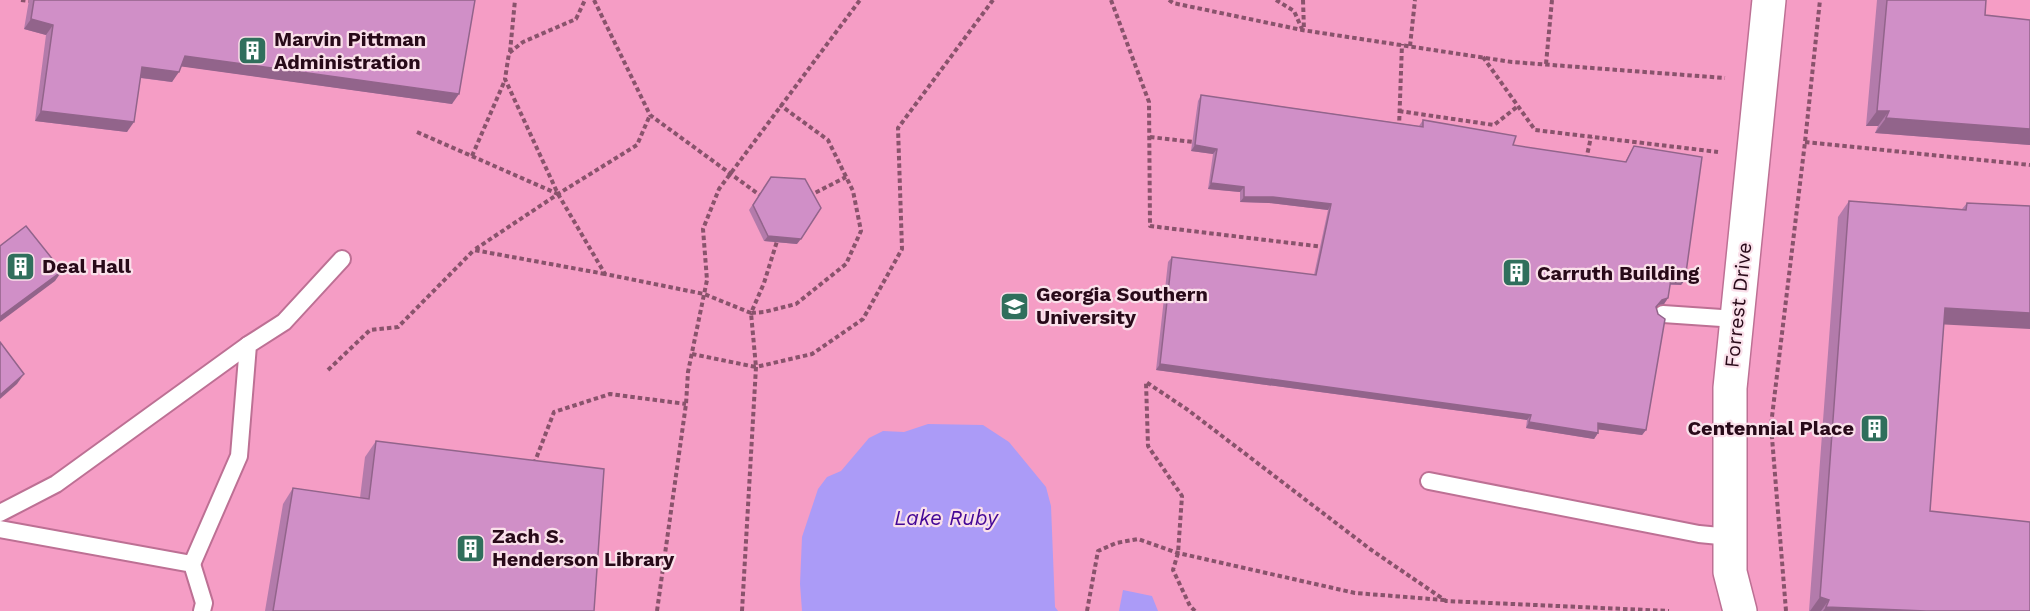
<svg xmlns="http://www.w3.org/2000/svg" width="2030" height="611" viewBox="0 0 2030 611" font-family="'Work Sans',sans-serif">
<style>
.built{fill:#f59dc5}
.water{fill:#ab9bf7}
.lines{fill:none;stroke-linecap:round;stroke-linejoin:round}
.lane-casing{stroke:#bd7094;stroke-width:20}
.street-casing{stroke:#bd7094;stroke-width:36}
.path{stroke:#89536c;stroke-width:4;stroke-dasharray:4.5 3;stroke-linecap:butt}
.lane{stroke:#fff;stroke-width:16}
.street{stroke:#fff;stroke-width:33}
.wall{fill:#b37bab}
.shaded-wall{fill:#92648b}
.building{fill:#d08fc7;stroke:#92648b;stroke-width:1.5}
.labels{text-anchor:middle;stroke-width:4.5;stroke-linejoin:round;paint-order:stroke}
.poi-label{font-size:20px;font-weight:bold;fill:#280a19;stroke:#fae0ea;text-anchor:start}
.street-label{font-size:20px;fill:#280a19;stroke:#fae0ea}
.water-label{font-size:21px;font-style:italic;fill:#440796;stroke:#fae0ea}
</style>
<rect width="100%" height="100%" fill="#fdabd0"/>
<!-- built -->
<rect class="built" x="0" y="0" width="2030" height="611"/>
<!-- water -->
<g class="water">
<polygon points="928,424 983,425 1009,442 1046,487 1051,506 1055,607 1058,611 802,611 800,584 802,537 818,489 827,477 841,471 869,438 883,431 904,432"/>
<polygon points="1123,590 1152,596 1158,611 1119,611"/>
</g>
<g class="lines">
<defs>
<g id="lane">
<polyline points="1663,314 1736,319"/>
<polyline points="1429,481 1699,534 1730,537"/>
<polyline points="0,513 56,484 248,345"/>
<polyline points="0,529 192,564 204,603 202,611"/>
<polyline points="192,564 239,456 248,345 284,322 342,259"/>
</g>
<polyline id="street" points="1740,611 1730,572 1730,388 1769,0"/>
</defs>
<!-- lane casing -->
<use href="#lane" class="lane-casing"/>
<!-- street casing -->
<use href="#street" class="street-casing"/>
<!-- path -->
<g class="path">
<polyline points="21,0 29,1"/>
<polyline points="594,0 650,115 761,196"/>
<polyline points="1111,0 1149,102 1150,226 1324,247"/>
<polyline points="1169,0 1173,3 1302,30 1512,62 1725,78"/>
<polyline points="1276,0 1294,11 1302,29"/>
<polyline points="1303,0 1304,30"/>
<polyline points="1410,46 1415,0"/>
<polyline points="510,52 515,0"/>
<polyline points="1483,57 1535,130 1718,152"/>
<polyline points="1546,64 1552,0"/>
<polyline points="1399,111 1494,125 1518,106"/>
<polyline points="1399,128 1402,44"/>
<polyline points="417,132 558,194 505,79 509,53 523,42 576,19 585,0"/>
<polyline points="1150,137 1193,142"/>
<polyline points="1805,142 2030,165"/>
<polyline points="472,156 505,80"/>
<polyline points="1586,160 1591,137"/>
<polyline points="558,194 605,274 704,294 751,313 764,283 778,238"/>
<polyline points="809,196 846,177"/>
<polyline points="605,274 474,250 558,194 637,145 650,115"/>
<polyline points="692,354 756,367 751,313 764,312 796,304 846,264 861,231 853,191 828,140 780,105"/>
<polyline points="328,370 370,330 398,327 474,250"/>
<polyline points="534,464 554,412 610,394 686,404"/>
<polyline points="657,611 686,404 688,372 707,280 703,229 719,189 860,0"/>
<polyline points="742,611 756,367 812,354 863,319 902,249 898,128 993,0"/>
<polyline points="1087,611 1098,551 1116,543 1138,539 1178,553 1355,593 1444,600"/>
<polyline points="1195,611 1190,606 1173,570 1178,553 1182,496 1148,446 1146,382 1188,410 1370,549 1446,601 1669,611"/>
<polyline points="1786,611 1771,425 1805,142 1820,0"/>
</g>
<!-- lane -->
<use href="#lane" class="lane"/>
<!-- street -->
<use href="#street" class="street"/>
</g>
<!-- wall -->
<g class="wall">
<polygon points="29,0 475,0 452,104 181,66 172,82 140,78 127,132 35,121 46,35 24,29"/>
<polygon points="1877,0 1986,0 1985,15 2030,20 2030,145 1875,133 1878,126 1866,126"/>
<polygon points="1201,95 1419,126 1423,120 1513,145 1625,162 1634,146 1685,280 1681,285 1670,285 1668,298 1664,304 1658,305 1656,307 1646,430 1642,435 1598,429 1598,433 1594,439 1526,428 1527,420 1156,370 1168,262 1172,257 1314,275 1328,210 1269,203 1240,202 1240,192 1208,189 1213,154 1191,151 1198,101"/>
<polygon points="771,177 797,244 764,241 749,210"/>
<polygon points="1849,201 1962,209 1967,203 2030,206 1944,324 1930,511 2030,611 1809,611 1838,217"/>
<polygon points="376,441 594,611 265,611 283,504 293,488 360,498 365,457"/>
</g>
<!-- shaded-wall -->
<g class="shaded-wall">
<polygon points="31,19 53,25 46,35 24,29"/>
<polygon points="185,56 459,94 452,104 178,66"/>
<polygon points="142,67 179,72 172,82 135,77"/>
<polygon points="41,111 134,122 127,132 35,121"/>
<polygon points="1877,111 1889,111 1878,126 1866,126"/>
<polygon points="1886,118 2030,129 2030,145 1875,133"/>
<polygon points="1195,145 1217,149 1213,154 1191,151"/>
<polygon points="1211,183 1244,187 1240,192 1208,189"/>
<polygon points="1244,197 1273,197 1331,204 1328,210 1269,203 1240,202"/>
<polygon points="768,236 801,239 797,244 764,241"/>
<polygon points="62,271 55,281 0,322 0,317"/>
<polygon points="1671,279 1685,280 1681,285 1668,284"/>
<polygon points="1668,298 1664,304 1658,305 1662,300"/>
<polygon points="1945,308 2030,313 2030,329 1935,324"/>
<polygon points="1160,364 1531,415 1527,420 1156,370"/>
<polygon points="24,374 17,384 0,399 0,395"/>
<polygon points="1529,422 1598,433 1594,439 1526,428"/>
<polygon points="1598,423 1646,430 1642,435 1595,429"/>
<polygon points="1820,597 1829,600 1821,611 1810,611"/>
<polygon points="1826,607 1926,611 1823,611"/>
</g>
<!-- building -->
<g class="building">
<polygon points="34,0 475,0 459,94 185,56 179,72 142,67 134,122 41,111 53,25 31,19"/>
<polygon points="1887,0 1986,0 1985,15 2030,20 2030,129 1886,118 1889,111 1877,111"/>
<polygon points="1201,95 1423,127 1423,120 1516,136 1513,145 1626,162 1634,146 1702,157 1685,280 1671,279 1668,298 1662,300 1656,307 1658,314 1665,319 1646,430 1598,423 1598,433 1529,422 1531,415 1160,364 1172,257 1316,275 1331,204 1273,197 1244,197 1244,187 1211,183 1217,149 1195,145"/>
<polygon points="771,177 805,179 821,208 801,239 768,236 753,205"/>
<polygon points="1849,201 1966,210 1967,203 2030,206 2030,313 1945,308 1930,511 2030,522 2030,611 1926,611 1826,607 1829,600 1820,597"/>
<polygon points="26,226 62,271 0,317 0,246"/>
<polygon points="0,342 24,374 0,395"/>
<polygon points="376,441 604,469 594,611 273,611 293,488 369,499"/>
</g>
<!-- icons -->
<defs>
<symbol id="building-square" viewBox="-11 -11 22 22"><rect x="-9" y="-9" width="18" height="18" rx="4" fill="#306f5c" stroke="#fae0ea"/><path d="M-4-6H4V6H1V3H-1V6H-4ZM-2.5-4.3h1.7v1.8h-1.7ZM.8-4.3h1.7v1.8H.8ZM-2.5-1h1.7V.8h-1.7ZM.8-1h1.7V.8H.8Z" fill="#fff"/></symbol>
<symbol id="university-square" viewBox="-11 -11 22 22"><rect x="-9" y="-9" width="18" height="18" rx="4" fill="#306f5c" stroke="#fae0ea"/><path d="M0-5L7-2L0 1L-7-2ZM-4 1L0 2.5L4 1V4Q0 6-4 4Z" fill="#fff"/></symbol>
</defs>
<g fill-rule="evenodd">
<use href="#building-square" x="236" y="34" width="33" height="33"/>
<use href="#building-square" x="4" y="250" width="33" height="33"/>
<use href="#building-square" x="1500" y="256" width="33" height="33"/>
<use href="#university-square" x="998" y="290" width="33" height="33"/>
<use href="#building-square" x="1858" y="412" width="33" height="33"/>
<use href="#building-square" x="454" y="532" width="33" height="33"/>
</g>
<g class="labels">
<!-- poi labels -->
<g class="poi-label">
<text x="274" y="46">Marvin Pittman<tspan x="274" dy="23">Administration</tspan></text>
<text x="42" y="273">Deal Hall</text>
<text x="1537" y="280">Carruth Building</text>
<text x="1036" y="301">Georgia Southern<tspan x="1036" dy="23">University</tspan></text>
<text x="1854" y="435" text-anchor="end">Centennial Place</text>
<text x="492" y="543">Zach S.<tspan x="492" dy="23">Henderson Library</tspan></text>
</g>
<!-- street labels -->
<g class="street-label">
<text transform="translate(1738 305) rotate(-84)" y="7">Forrest Drive</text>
</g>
<!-- water labels -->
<g class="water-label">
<text x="946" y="525">Lake Ruby</text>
</g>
</g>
</svg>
